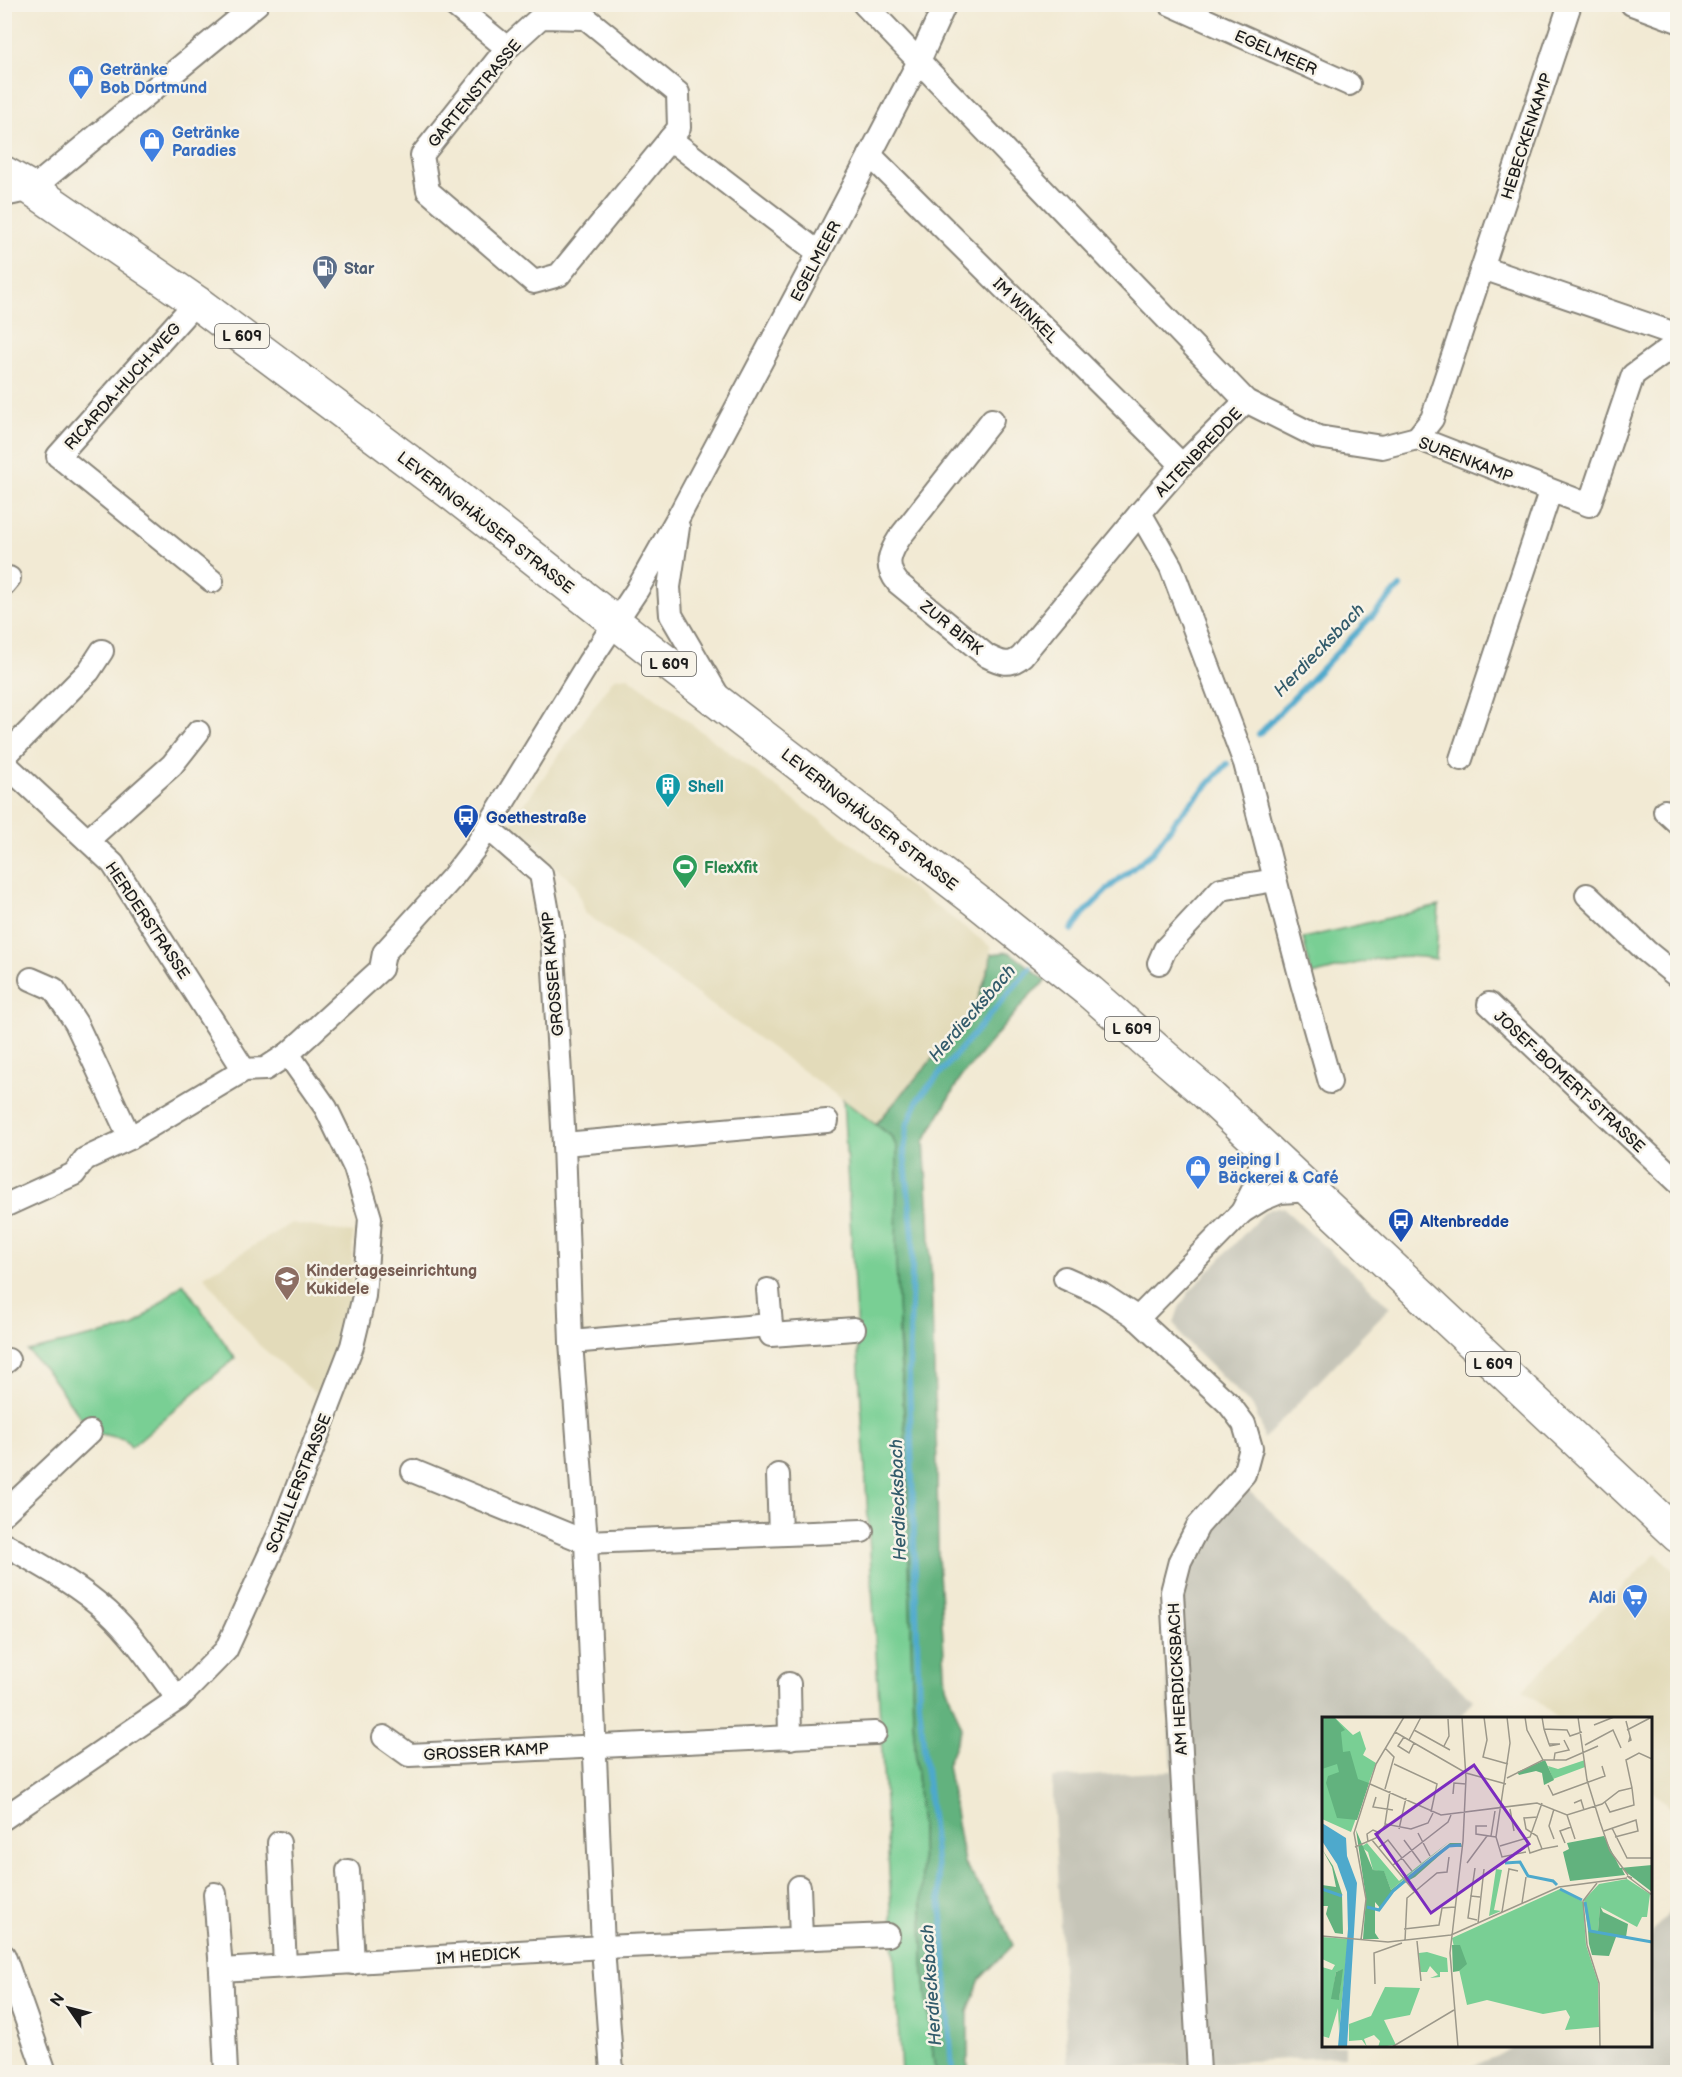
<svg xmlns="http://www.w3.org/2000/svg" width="1682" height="2077" viewBox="0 0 1682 2077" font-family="'Balsamiq Sans',sans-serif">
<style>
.built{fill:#e3dbba}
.industrial{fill:#c6c5b8}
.green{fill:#79cf94;stroke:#4a7658;stroke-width:1.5}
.forest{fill:#62b27e;stroke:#3f674d;stroke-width:1.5}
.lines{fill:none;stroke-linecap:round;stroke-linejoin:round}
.stream{stroke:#4ea9cc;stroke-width:6}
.street-casing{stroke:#878378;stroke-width:26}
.primary-casing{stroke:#878378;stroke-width:36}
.street{stroke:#fff;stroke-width:22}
.primary{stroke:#fff;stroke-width:33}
.labels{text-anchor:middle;stroke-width:5;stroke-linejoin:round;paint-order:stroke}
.shield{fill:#f7f3e8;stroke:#5e5c59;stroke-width:1.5}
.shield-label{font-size:15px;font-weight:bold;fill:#1c1c1c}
.street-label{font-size:16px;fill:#1c1c1c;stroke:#f7f3e8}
.shop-label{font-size:16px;font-weight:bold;fill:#366cbe;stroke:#f7f3e8;text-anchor:start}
.service-label{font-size:16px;font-weight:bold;fill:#4e5e75;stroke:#f7f3e8;text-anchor:start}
.culture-label{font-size:16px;font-weight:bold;fill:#0d838f;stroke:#f7f3e8;text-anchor:start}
.transit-label{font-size:16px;font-weight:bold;fill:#164399;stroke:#f7f3e8;text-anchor:start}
.leisure-label{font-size:16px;font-weight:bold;fill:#27864d;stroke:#f7f3e8;text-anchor:start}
.education-label{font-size:16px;font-weight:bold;fill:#785e54;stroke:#f7f3e8;text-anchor:start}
.water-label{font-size:18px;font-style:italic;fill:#325b6b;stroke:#f7f3e8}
.inset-river{fill:none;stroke:#4ea9cc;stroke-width:3}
.inset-road{fill:none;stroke:#9c988a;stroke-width:1.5}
.view{fill:#7b2cbf;fill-opacity:0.15;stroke:#7b2cbf;stroke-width:3}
.inset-edge{fill:none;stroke:#1c1c1c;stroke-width:3}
</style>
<rect width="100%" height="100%" fill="#f7f3e8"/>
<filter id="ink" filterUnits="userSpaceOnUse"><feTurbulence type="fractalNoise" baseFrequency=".0167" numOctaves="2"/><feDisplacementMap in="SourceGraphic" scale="12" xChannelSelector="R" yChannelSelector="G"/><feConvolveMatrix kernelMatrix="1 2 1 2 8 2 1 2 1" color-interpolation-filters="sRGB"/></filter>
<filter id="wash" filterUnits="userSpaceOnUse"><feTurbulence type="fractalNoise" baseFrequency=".008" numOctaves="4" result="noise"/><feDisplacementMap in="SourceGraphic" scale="24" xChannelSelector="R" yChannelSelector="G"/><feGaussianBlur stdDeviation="1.35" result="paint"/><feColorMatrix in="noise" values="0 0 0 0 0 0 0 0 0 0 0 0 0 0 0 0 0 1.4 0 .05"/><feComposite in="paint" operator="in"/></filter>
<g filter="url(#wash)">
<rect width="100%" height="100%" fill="#f2ead4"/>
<!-- built -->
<g class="built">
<polygon points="628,677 991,947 990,964 974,1011 876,1124 585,913 575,884 508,827 614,678"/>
<polygon points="291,1223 353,1233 351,1288 343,1334 325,1389 314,1392 259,1345 204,1276"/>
<polygon points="1656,1553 1677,1574 1677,1816 1651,1789 1650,1718 1557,1718 1536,1699 1523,1690"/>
</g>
<!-- industrial -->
<g class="industrial">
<polygon points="1274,1208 1283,1208 1390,1307 1264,1439 1261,1425 1253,1407 1183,1339 1174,1323 1179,1308 1189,1292 1259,1218 1266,1211"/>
<polygon points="1232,1475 1473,1700 1459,1718 1324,1718 1324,2046 1345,2046 1345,2056 1068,2071 1052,1778 1172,1771 1163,1619"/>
<polygon points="1677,1903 1677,2072 1457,2072 1497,2056 1515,2046 1650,2046 1651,1932"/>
</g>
<!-- green -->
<g class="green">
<path d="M1439,906L1436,959C1390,950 1356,964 1312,975L1303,938Z"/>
<polygon points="843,1100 892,1137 897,1148 899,1338 907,1468 913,1720 921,1828 923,1964 935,2072 901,2072"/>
<polygon points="183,1283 235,1358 131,1447 124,1439 96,1433 78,1414 49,1374 28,1351 133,1327"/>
</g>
<!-- forest -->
<polygon class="forest" points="1008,952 1015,956 1046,981 1032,993 961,1077 924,1142 929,1213 937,1462 938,1556 946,1686 962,1728 947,1765 964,1863 999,1915 1013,1945 980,1979 968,2011 968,2072 935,2072 923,1964 921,1828 913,1720 907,1468 896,1265 897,1148 892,1137 876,1124 974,1011 990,964 991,954"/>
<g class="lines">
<!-- stream -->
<g class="stream">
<polyline points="1259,734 1400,587"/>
<polyline points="1072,930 1083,914 1111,886 1153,852 1178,817 1227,764"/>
<polyline points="952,2072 943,1925 919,1703 909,1373 913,1236 904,1151 908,1123 919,1098 1030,968"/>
</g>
</g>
</g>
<g filter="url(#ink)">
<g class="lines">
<defs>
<g id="street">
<polyline points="453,4 507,48"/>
<polyline points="864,4 1246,401 1318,437 1382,447 1417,438 1589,505 1633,375 1678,342"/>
<polyline points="1170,4 1349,84"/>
<polyline points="1632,4 1678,21"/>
<polygon points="541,17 586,18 678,93 679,128 559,275 534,282 428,191 422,155 507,48"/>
<polyline points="670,139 819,253"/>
<polyline points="870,155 1182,465"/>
<polyline points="4,195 32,189 257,4"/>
<polyline points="1483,268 1678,335"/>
<polyline points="196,302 58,456 212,581"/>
<path d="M992,420L900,537C889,554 884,566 898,583L987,656C1001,663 1010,667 1022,656L1140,513L1182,465L1246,401"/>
<polyline points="1417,438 1432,419 1570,4"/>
<polyline points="1140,513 1171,567 1245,763 1302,983 1330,1082"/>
<polyline points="678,527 669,587 671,615 717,694"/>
<polyline points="4,584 9,578"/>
<polyline points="4,757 89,671 102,651"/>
<polyline points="1461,759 1550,492"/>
<polyline points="4,763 113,864 244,1070"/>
<polyline points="1665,811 1678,823"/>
<polyline points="488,828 541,874 552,935 564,1144 571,1342 586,1542 603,1947 612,2072"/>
<polyline points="88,840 172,765 198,732"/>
<polyline points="1587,895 1646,951 1678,977"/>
<polyline points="1159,963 1165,949 1221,889 1275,880"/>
<polyline points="31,979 54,989 76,1023 130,1138"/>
<polyline points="1489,1004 1678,1182"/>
<polyline points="564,1144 827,1121"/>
<polyline points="4,1206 74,1174 85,1159 130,1138 244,1070 265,1069 288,1054 381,969 384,953 451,879 475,848 589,662 637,590 680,514 819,253 919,61 945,4"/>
<polyline points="1242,1212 1260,1176 1260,1156 1249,1139"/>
<polyline points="1065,1278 1101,1294 1133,1315 1229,1404 1244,1424 1251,1448 1244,1474 1198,1526 1180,1561 1172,1592 1199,2072"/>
<polyline points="768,1290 771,1325"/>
<polyline points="1137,1319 1242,1212 1263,1199 1280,1192 1310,1190"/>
<polyline points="571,1342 771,1325 771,1335 854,1329"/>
<polyline points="4,1363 8,1360"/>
<polyline points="413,1471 586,1542 862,1531"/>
<polyline points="778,1475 780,1534"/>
<polyline points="4,1513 90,1432"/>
<path d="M4,1544C41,1565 77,1584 108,1612C135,1637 156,1670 178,1699"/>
<polyline points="789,1684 790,1738"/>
<polyline points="384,1737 409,1755 875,1733"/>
<polyline points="4,1818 178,1699 226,1650 280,1532 352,1346 364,1296 370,1218 355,1168 326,1108 288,1054"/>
<polyline points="279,1843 285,1965"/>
<polyline points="348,1871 353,1963"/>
<polyline points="799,1887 801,1937"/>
<polyline points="215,1894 221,1970"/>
<polyline points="4,1956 45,2072"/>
<polyline points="226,2072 221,1970 603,1947 888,1935"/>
</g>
<polyline id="primary" points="4,173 32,189 196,302 455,496 648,648 974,899 1090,992 1207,1094 1287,1169 1678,1536"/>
</defs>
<!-- street casing -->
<use href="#street" class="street-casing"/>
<!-- primary casing -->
<use href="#primary" class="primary-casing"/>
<!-- street -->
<use href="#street" class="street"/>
<!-- primary -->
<use href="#primary" class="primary"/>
</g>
</g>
<!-- icons -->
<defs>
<symbol id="shop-pin" viewBox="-11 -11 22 30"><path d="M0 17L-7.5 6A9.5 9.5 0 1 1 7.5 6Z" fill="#3f7fe0" stroke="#f7f3e8"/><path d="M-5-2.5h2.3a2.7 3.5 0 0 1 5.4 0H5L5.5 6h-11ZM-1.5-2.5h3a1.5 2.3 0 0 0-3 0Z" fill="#fff"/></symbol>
<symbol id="fuel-pin" viewBox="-11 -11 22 30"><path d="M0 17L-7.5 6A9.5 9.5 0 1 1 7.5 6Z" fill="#5c6f8a" stroke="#f7f3e8"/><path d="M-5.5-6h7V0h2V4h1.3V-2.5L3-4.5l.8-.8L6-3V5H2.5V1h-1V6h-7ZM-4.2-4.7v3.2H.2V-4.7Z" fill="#fff"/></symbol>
<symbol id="building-pin" viewBox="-11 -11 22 30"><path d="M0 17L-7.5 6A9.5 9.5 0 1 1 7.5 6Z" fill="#0f9aa8" stroke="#f7f3e8"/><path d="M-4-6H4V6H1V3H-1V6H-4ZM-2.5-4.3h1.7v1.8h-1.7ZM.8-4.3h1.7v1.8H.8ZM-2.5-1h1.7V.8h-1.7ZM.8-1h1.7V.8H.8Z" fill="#fff"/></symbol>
<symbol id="bus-pin" viewBox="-11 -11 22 30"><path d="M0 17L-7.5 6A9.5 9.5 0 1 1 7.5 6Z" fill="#1a4fb4" stroke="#f7f3e8"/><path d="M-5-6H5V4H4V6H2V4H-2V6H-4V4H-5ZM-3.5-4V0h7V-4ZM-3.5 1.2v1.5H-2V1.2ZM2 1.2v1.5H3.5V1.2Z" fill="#fff"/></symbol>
<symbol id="stadium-pin" viewBox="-11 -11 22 30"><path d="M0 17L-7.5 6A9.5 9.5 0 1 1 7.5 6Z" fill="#2e9e5b" stroke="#f7f3e8"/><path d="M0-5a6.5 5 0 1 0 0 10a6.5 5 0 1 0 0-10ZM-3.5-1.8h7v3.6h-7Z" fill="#fff"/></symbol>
<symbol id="school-pin" viewBox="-11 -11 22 30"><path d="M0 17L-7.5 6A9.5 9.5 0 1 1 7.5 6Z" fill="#8d6e63" stroke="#f7f3e8"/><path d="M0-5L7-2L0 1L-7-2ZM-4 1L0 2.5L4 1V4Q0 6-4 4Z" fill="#fff"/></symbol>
<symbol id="supermarket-pin" viewBox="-11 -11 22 30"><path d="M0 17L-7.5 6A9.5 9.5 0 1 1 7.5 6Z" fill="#3f7fe0" stroke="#f7f3e8"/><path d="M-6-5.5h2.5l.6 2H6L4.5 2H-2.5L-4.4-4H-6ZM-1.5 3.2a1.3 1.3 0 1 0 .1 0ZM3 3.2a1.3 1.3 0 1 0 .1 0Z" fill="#fff"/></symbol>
</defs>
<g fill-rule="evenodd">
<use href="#shop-pin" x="66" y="63" width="30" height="40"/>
<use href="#shop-pin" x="137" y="126" width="30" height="40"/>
<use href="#fuel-pin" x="310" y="253" width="30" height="40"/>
<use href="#building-pin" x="653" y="771" width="30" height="40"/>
<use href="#bus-pin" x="451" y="802" width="30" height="40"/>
<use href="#stadium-pin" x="670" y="852" width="30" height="40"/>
<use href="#shop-pin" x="1183" y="1153" width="30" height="40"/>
<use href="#bus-pin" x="1386" y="1206" width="30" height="40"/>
<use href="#school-pin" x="272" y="1264" width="30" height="40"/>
<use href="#supermarket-pin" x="1620" y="1582" width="30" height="40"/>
</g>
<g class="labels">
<!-- shield labels -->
<g class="shield">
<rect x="215" y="324" width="54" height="24" rx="4.5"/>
<rect x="642" y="652" width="54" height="24" rx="4.5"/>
<rect x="1105" y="1017" width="54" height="24" rx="4.5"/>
<rect x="1466" y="1352" width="54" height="24" rx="4.5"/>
</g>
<g class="shield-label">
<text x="242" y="341">L 609</text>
<text x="669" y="669">L 609</text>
<text x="1132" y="1034">L 609</text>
<text x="1493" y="1369">L 609</text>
</g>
<!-- street labels -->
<g class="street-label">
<text transform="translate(1276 52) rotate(24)" y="6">EGELMEER</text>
<text transform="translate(474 93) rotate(-50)" y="6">GARTENSTRASSE</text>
<text transform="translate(1526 136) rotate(-72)" y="6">HEBECKENKAMP</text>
<text transform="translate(815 261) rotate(-62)" y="6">EGELMEER</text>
<text transform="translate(1026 310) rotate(45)" y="6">IM WINKEL</text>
<text transform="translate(122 386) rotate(-48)" y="6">RICARDA-HUCH-WEG</text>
<text transform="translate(1198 452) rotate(-46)" y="6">ALTENBREDDE</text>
<text transform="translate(1466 459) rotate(21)" y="6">SURENKAMP</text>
<text transform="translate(486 522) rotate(38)" y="6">LEVERINGHÄUSER STRASSE</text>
<text transform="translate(952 627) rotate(39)" y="6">ZUR BIRK</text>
<text transform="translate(870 819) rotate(38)" y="6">LEVERINGHÄUSER STRASSE</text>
<text transform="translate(148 920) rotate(56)" y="6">HERDERSTRASSE</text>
<text transform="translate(552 974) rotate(-95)" y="6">GROSSER KAMP</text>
<text transform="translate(1570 1081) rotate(43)" y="6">JOSEF-BOMERT-STRASSE</text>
<text transform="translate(298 1483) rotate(-68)" y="6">SCHILLERSTRASSE</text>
<text transform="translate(1177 1679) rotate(-93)" y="6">AM HERDICKSBACH</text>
<text transform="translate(486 1751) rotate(-3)" y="6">GROSSER KAMP</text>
<text transform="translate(478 1955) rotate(-4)" y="6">IM HEDICK</text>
</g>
<!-- shop labels -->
<g class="shop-label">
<text x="100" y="75">Getränke<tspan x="100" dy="18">Bob Dortmund</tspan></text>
<text x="172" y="138">Getränke<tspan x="172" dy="18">Paradies</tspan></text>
<text x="1218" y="1165">geiping |<tspan x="1218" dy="18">Bäckerei &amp; Café</tspan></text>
<text x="1616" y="1603" text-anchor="end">Aldi</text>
</g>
<!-- service labels -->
<g class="service-label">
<text x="344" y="274">Star</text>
</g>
<!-- culture labels -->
<g class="culture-label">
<text x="688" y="792">Shell</text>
</g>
<!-- transit labels -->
<g class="transit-label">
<text x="486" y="823">Goethestraße</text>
<text x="1420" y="1227">Altenbredde</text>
</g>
<!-- leisure labels -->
<g class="leisure-label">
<text x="704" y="873">FlexXfit</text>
</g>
<!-- education labels -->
<g class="education-label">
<text x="306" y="1276">Kindertageseinrichtung<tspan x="306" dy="18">Kukidele</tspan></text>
</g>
<!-- water labels -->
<g class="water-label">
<text transform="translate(1319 650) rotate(-46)" y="6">Herdiecksbach</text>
<text transform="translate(972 1013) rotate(-49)" y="6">Herdiecksbach</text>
<text transform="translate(898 1500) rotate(-92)" y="6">Herdiecksbach</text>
<text transform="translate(931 1985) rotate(-94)" y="6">Herdiecksbach</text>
</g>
</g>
<!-- overview -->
<g transform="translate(1322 1717)">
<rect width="330" height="330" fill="#f2ead4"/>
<path d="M0,0H12L31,18L38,14L44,32L41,38L54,46L29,115L0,102ZM263,43V50L231,62L226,49L236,52ZM128,124L69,173L62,155L51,153L46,135L39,130L45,126L77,164ZM174,152L180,153L172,193L179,194L167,199ZM305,162L328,177L325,200H320L315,210L278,190L276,215L266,214L262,183L277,167ZM238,172L261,185L264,228L276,265L277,310L243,313L248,300L244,293L221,297L165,283L145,288L130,221ZM0,220L26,222L17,314L16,291L7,321L0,319V250L10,253L13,248L0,242ZM20,253L17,282H10L14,255ZM105,235L125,241L126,255H118V260L108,261L116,258L108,249L105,255H98L97,236ZM63,270L98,271L88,298L62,303L74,328L56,330L58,324L52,318L42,322L45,330L40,323L27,324V307L49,299Z" fill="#79cf94" fill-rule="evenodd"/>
<path d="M0,0H12L23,13L19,15L21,35L28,34L36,62L47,66L35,103L15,101L4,66L6,59L17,55L15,47L0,52ZM223,43L232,63L222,68L220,56L214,54L197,58L195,55ZM34,113L51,153L62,154L69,173L128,126H139L140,130L128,129L93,160L75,170L58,191L53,185V216L57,222H41L44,181ZM282,119L298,151L330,148V175L300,152L303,158L248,164L241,135L247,132L245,126ZM0,132L11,149L20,177L21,217L13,216L4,197L6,189H0V168L14,170L10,150ZM278,189L281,195L306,207L304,220H294L287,239L270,238L267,227L266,214H276ZM130,228H138L145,247L137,254L131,255ZM21,252L17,283L9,282L14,255Z" fill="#62b27e"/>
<path d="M0,106L24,121L25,139L35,166L25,330H16L26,212L25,175L15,147L0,124Z" fill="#4ea9cc"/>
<path class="inset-river" d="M183,146L198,145L206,159L231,164L235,168M0,172L20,179M238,172L260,183M263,185L268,214L330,225M45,190L57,193L71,174L102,148L127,129L139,128"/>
<path class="inset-road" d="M162,0L165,23L161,40L186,47M185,0L188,26L174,120L180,140L204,135M203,0L205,13L221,43M220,0L222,12L227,27L228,29L238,27H227M256,0L265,63L278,105L288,134L306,158M304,4L309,23L307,24L308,20M272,8L292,0M222,12L245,13L248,19L260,15M92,13L128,33M305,13L330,0M73,15L144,56L184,67M82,20L76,29L87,36L92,26M87,23L99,0M263,28L291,13L299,31M122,29L127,19L126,2M63,31L72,40L63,72M232,43L233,36L247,33L242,23M72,47L115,67L109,95M185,61L221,43H244L276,29M48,67L119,98L215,86L245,98L280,87L297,74L310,71L304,43L317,36L330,42M226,68L231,78L283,59L280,49M68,74L63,107L89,112L106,106L111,96M131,77L132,66L144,67M54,80L51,90L71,93M283,85L288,95L312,88L310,71M252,86L259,83L262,93M188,92L192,114M245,98L253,122M216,100L202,101L204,112L215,119L220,132L236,129M165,109H154V117L174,120M290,111L305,141H330M77,112L84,81M282,114L314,103L316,114L293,120M96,116L108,139M169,119L173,94M204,122L208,136L220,132M232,122L227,109L232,92M50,123L92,174M82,123L99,146M46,125L45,117L51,113L58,116M243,126L238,114L249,110M178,129L208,120L220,86M33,130L54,121L64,107M56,131L66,123L90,154M145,146L165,119M71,148L126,105L129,98M310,161L305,159L330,178M275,166L261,184L265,228L277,266L278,330M149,179L153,151M200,186L204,160M180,195L187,152L196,154M155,203L146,201L149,179L158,180M156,206L162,152M82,212L117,208L120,191L133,190M129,218L237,170L305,161M0,219L66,225L129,218M39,223L44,182L32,116L54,47L82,0M83,224L85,181L115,156L125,155L127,140M95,224L99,264M53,267L52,236L80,226M70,330L132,293M136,330L128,236L141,124L144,61L140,0"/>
<path class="view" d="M152,48L207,127L109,196L54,117Z"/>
<rect width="330" height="330" class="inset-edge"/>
</g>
<!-- margin -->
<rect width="1682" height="2077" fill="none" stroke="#f7f3e8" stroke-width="24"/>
<!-- north arrow -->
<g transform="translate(69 2008) rotate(305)" stroke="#f7f3e8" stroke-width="4.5" paint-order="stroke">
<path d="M0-4.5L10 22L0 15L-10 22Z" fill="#1c1c1c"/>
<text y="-9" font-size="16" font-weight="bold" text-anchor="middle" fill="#1c1c1c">N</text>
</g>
</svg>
